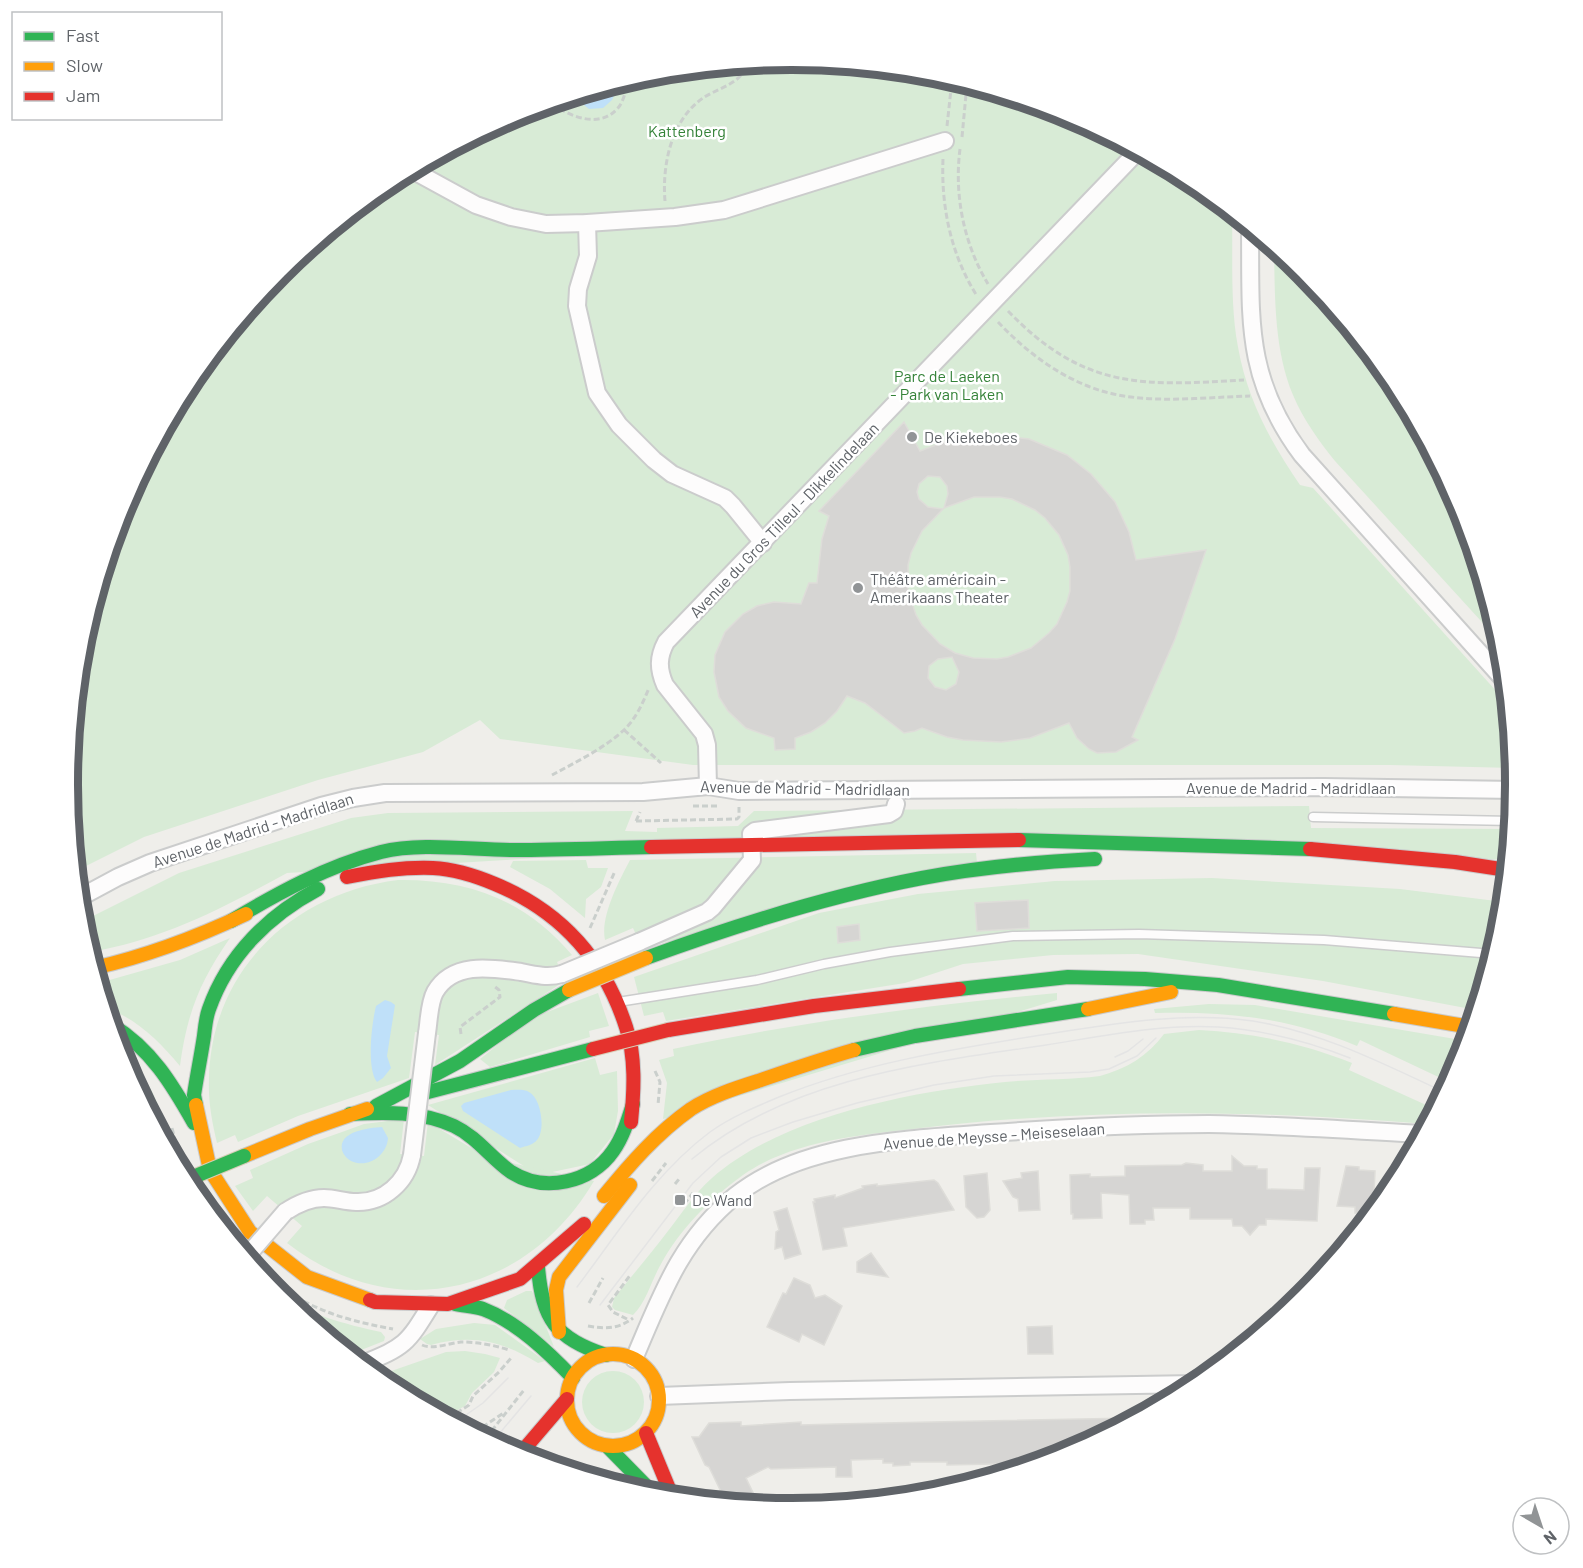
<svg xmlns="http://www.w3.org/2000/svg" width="1583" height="1568" viewBox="0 0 1583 1568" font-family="Barlow,sans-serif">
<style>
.green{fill:#d8ebd6}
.water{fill:#bfe0f9}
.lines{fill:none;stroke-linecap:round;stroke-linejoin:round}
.stream{stroke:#bfe0f9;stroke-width:5}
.building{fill:#d6d5d3;stroke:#deddd9;stroke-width:1.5;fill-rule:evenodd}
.lane-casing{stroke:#cbcccc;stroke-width:11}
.street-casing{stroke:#cbcccc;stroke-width:20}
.fast-casing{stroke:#cacacb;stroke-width:16}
.slow-casing{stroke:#cacacb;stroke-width:16}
.jam-casing{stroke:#cacacb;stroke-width:16}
.path{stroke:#cacfcc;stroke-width:3;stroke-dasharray:6 3;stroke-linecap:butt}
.lane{stroke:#fdfcfc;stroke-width:8}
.street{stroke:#fdfcfc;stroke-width:16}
.fast{stroke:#30b455;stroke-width:14}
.slow{stroke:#ff9f0a;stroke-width:14}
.jam{stroke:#e5322d;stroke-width:14}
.tram{stroke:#e4e4e4;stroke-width:1.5}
.street-bridge-casing{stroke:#cbcccc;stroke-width:20;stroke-linecap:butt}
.fast-bridge-casing{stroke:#d7ceb8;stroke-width:16;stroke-linecap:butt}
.slow-bridge-casing{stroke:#d7ceb8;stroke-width:16;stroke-linecap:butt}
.jam-bridge-casing{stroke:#d7ceb8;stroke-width:16;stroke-linecap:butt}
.street-bridge{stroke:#fdfcfc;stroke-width:16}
.fast-bridge{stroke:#30b455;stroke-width:14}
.slow-bridge{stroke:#ff9f0a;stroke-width:14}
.jam-bridge{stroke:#e5322d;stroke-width:14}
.poi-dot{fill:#919496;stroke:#fff;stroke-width:2}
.labels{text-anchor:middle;stroke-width:5;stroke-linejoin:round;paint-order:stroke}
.park-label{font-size:16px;fill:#348238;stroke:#fff}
.poi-label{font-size:16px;fill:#5f6368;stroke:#fff;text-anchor:start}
.street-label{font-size:16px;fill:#5f6368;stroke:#fff}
.rim{fill:none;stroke:#5f6368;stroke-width:8}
</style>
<rect width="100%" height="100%" fill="#efeeea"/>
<!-- green -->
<g class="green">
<path d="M792,60L933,74L1069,115L1194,182L1232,213C1233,256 1230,305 1238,347C1247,399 1271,443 1300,485L1313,488L1507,703L1514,768L1390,765H693L500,739L480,720L423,752L318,780L144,837L76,871L68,784L81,642L123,507L190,381L280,272L390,182L515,115L651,74Z"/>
<path d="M1274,248L1304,272L1394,382L1461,507L1502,644L1335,461C1319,441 1303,419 1293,395C1274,349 1275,297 1274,248Z"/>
<path d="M1309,806L1311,828L1511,829L1508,860L959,833L287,873C223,908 162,940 90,952L81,922L179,873L351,818L388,813L633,811L625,831L657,832V828L738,826L754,811Z"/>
<path d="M976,853L977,863L642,948L633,928L605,940C600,917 619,881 630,860Z"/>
<polygon points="586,860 588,868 608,868 601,887 586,899 585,918 550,889 510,867 513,861"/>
<polygon points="1212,878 1400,889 1504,902 1502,926 1476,1010 1323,981 1138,954 1053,955 963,964 905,983 666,1021 663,1012 644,1016 634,977 819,913 918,894 1055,881"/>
<path d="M398,880C468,879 526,900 572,955L557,962L565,981L435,1065L439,1035L415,1032L409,1078L298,1116L238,1142L235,1135L217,1143C212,1122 208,1101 209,1079C211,970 293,893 398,880Z"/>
<path d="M230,938C200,981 187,1013 180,1066C159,1041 138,1020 107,1008L99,983L180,960Z"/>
<polygon points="598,993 609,1026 589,1031 590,1037 490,1067 480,1059 531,1018"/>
<path d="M1057,993V1000L663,1119L667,1083L659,1060L674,1056L673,1049C799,1022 928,1005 1057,993Z"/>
<path d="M1209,1004L1255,1005L1467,1041L1460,1061L1449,1082L1360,1040L1357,1046C1290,1018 1227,1011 1155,1013L1154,1009Z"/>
<path d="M1199,1030C1253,1033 1302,1043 1352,1063L1349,1070L1435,1109L1427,1124C1259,1110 1089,1108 921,1128C862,1135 793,1140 743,1175C711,1198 680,1229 661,1264C651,1281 647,1301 633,1315L615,1310L612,1307L614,1298C632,1276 651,1253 668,1231C682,1213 695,1193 712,1178C782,1116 914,1091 1005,1082C1037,1079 1069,1080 1100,1076C1126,1069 1148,1056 1164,1034Z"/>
<path d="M120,1053C155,1079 164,1119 174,1158Z"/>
<polygon points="595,1058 600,1075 617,1071 618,1111 614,1134 590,1164 538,1175 428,1105"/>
<path d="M404,1119L400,1154L424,1156L428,1122L488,1158L594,1181C527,1295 393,1326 287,1243L302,1226L267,1196L253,1211L235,1186L253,1178L250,1170L308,1144L342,1132L364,1124Z"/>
<polygon points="526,1291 532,1291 554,1347 504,1308 507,1300"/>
<path d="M278,1294C310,1315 344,1324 381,1332L385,1337L384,1341L351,1354Z"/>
<path d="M474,1323L495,1325L545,1361L538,1363C502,1341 473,1334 431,1345L427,1344L420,1339L436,1329Z"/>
<polygon points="465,1351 485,1354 500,1358 494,1372 472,1393 465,1406 446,1416 389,1386 377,1376 446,1352"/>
<circle cx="613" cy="1402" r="31"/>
</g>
<!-- water -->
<g class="water">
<polygon points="620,83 612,100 603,108 589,109 584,105 590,98 592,92"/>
<path d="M385,1000L391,1002L395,1005L387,1056L391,1068L383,1078L377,1082C366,1068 372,1022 376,1006Z"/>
<path d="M511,1090C517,1090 524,1089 529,1092C541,1098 546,1130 537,1140C533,1145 526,1146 520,1148L463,1111L461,1106L464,1103Z"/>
<path d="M382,1127L388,1138C387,1155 368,1169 351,1161C347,1159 343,1154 342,1150C338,1131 369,1128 382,1127Z"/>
</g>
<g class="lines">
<!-- stream -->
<polyline class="stream" points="580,95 596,98"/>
</g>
<!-- building -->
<g class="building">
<path d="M904,422L920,451L952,439L988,434L1029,439L1067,455L1091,474L1115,502L1129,532L1136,560L1206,550L1175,639L1132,737L1138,740L1116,752L1097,753L1089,749L1077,738L1069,723L1030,738L1001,742L963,740L947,737L922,728L915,731L904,733L865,703L847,696L837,711L825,723L811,732L795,738V749L775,750L774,738L746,728L728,711L719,697L714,672L715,655L725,632L743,614L757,606L774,602L801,604L809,583H817L822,539L829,516L819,511ZM928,476L940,477L947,486L948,494L944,508L974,497H1000L1012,499L1035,510L1045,518L1059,535L1068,555L1070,567V591L1067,602L1057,624L1049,633L1031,648L1008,657L997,659L973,658L955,653L940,644L922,625L916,615L908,591V565L911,553L922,531L943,509L928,507L919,499L917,492L919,484ZM952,657L959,672L956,684L946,690L935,687L928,678L929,666L938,659Z"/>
<polygon points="1028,900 1029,928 977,931 975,903"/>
<polygon points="859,924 860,940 838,943 837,927"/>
<polygon points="1232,1156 1244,1166 1257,1166 1257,1169 1267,1169 1267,1189 1304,1190 1305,1168 1320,1168 1317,1221 1266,1219 1266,1225 1259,1225 1250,1235 1242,1226 1233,1226 1232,1219 1190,1219 1190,1208 1153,1208 1154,1220 1145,1220 1145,1224 1130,1224 1129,1195 1101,1193 1102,1218 1073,1219 1073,1214 1071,1214 1070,1175 1090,1174 1090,1177 1125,1176 1125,1166 1182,1165 1186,1163 1203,1165 1203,1171 1232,1171"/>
<polygon points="1346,1166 1359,1167 1359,1170 1375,1171 1374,1193 1376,1193 1375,1208 1371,1214 1355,1213 1355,1207 1337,1206"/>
<polygon points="1038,1171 1040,1210 1019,1211 1018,1199 1013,1197 1003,1181 1022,1178 1021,1173"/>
<polygon points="987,1173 990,1210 984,1217 977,1218 966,1207 964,1176"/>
<polygon points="934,1180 938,1183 954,1210 843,1228 847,1246 823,1250 813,1202 815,1202 814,1199 835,1195 835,1198 863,1188 862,1186 877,1184 877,1186"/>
<polygon points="787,1208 801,1254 785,1259 782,1247 775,1249 776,1232 779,1230 774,1212"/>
<polygon points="871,1253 888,1277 857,1272 857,1262"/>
<polygon points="794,1278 810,1285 815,1298 825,1295 842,1306 824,1345 802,1334 799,1342 767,1327 783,1293 786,1294"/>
<polygon points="1052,1326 1053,1354 1028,1354 1027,1327"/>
<polygon points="1133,1418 1068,1453 1036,1463 947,1465 947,1462 910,1462 910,1465 893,1466 893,1463 883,1463 883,1459 851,1460 852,1477 836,1477 836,1467 771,1469 768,1467 746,1478 759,1505 726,1502 709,1467 705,1465 692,1437 699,1437 709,1423 741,1422 741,1426 801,1422 801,1425 835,1424"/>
</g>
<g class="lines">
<defs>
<g id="lane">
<polyline points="1313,817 1512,821"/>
<polyline points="618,1002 757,980 824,964 890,952 1013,936 1139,934 1324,940 1493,954"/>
</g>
<g id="street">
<polyline points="412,170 476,205 511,217 546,224 587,223 675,217 724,210 945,141"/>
<polyline points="587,223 588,256 578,289 577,306 597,393 619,425 654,460 672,474 725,498 733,506 763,543"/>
<path d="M1250,228C1251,319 1244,377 1302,455L1505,681"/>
<path d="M708,786L707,745L704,734L665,685C658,669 658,657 666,642L1137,152"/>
<polyline points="79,898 118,877 150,863 321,806 353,798 385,793 643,792 708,786 739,791 1324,787 1515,790"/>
<polyline points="639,942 707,912 713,907 752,860 751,834 755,831 889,814 894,811 896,804"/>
<path d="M427,1033C429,1021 429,1003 435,992C453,961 492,968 521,972C535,975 548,978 562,974"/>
<path d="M285,1212C297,1204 309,1198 324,1198C335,1198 345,1202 356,1202C384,1203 407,1182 412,1155"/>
<path d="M634,1359C661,1296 680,1241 735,1196C802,1142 909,1139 991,1133C1063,1128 1136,1124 1209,1124C1279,1125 1350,1130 1421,1134"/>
<path d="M362,1364C405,1347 407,1344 431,1305"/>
<polyline points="659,1396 790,1391 1196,1384"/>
</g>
<g id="fast">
<polyline points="1019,840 1310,849"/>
<path d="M231,921C278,893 327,866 381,852C421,842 472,850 514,850C559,850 605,848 651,847"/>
<path d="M646,958C736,925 828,896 922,878C980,867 1037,862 1095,859"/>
<polyline points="959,989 1068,977 1145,979 1218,985 1394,1014"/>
<path d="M112,1025C151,1049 172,1084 194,1123"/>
<polyline points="854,1050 915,1036 1088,1009"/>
<polyline points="428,1092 593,1049"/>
<path d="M196,1105L194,1095C197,1075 201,1056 204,1036C205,1027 206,1017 209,1009C228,955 269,915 318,889"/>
<polyline points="376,1106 460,1061 534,1010 569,990"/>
<path d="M350,1114C385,1112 421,1111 454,1126C477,1137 491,1158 511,1172C544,1193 591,1183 613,1151C623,1137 628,1120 633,1104"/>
<path d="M538,1267C542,1319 556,1339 606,1355"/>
<path d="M455,1304C464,1306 474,1306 483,1309C517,1322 548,1352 573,1378"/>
<polyline points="607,1446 654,1494"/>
</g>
<g id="slow">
<path d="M94,968C147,956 197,937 246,914"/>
<polyline points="1088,1009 1171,992"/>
<polyline points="1394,1014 1471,1027"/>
<polyline points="196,1105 210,1170 250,1232 307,1277 370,1300"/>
<polyline points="244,1156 310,1129 367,1109"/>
<path d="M604,1196C630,1164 657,1133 691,1109C711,1096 736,1088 758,1081C790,1070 822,1059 854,1050"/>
<polyline points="559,1332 556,1290 559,1277 630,1185"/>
<circle cx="613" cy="1400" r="46"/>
</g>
<g id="jam">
<polyline points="651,847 1019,840"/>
<polyline points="1310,849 1455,862 1507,870"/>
<path d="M347,877C377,871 402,867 433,868C454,869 476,876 495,884C560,911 604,959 626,1027C636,1057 634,1091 631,1122"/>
<polyline points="668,1030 814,1006 959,989"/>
<polyline points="370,1300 375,1302 448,1304 520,1279 584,1224"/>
<polyline points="646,1433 672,1496"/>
<polyline points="520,1454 567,1399"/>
</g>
</defs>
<!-- lane casing -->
<use href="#lane" class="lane-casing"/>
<!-- street casing -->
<use href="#street" class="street-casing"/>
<!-- fast casing -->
<use href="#fast" class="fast-casing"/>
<!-- slow casing -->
<use href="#slow" class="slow-casing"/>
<!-- jam casing -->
<use href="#jam" class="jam-casing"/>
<!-- path -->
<g class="path">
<path d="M552,104C571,117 600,129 618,108C624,101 626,89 629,80"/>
<polyline points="947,126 952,80"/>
<polyline points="962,137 967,84"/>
<path d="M960,149C954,196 964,244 988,284"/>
<path d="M943,159C941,207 951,255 977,296"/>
<path d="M665,201C662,165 671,120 703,98C716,89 743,83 746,65"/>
<path d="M1008,311C1084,390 1143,386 1244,380"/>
<path d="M998,322C1033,359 1078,391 1131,397C1170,402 1211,397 1250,396"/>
<polyline points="624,730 661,763"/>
<path d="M552,775C576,762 605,748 625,729C636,718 643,703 649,688"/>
<polyline points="693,806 717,806"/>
<polyline points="636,821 737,819 739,817 739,807"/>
<polyline points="636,821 640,812"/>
<polyline points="590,928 615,871"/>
<polyline points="461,1034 460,1027 500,997 499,990 494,986"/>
<polyline points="655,1071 660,1082 658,1105"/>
<polyline points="172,1128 180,1159"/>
<polyline points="652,1181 666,1163"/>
<polyline points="675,1184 679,1179"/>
<polyline points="684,1204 693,1193"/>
<path d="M259,1271C303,1307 338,1319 393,1329"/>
<polyline points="589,1303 603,1278"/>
<polyline points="627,1319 613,1312 608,1305 631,1274"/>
<path d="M588,1326C605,1329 619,1329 633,1318"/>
<path d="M422,1345C433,1350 449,1343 461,1342C477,1342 494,1345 509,1350"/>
<polyline points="449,1418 469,1405 473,1396 499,1372 511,1358"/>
<polyline points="475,1432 505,1412"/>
<polyline points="486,1438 524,1390"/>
</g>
<!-- lane -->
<use href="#lane" class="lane"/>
<!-- street -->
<use href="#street" class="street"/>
<!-- fast -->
<use href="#fast" class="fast"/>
<!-- slow -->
<use href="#slow" class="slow"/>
<!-- jam -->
<use href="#jam" class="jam"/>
<!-- tram -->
<g class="tram">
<polyline points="1115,1057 1128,1051 1143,1039"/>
<path d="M692,1159C789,1078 925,1063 1046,1045C1103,1036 1160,1024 1218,1027C1264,1030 1307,1041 1350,1058"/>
<path d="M577,1287C618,1233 655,1173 710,1132C731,1117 755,1107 779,1097C861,1064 947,1050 1035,1036C1107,1025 1179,1011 1253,1021C1321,1032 1382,1063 1444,1092"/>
<polyline points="600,1305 693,1183 721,1157 751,1138 793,1122 857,1103 934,1085 994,1076 1090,1072 1109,1069 1137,1056 1156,1038"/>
<polyline points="456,1422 483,1403 508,1378"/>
<polyline points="493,1441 531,1396"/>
</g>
<defs>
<g id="street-bridge">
<polyline points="562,974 639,942"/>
<polyline points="412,1155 427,1033"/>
<polyline points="247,1256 285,1212"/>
</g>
<polyline id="fast-bridge" points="186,1180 244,1156"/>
<polyline id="slow-bridge" points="569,990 646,958"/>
<polyline id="jam-bridge" points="593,1049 668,1030"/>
</defs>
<!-- street-bridge casing -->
<use href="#street-bridge" class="street-bridge-casing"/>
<!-- fast-bridge casing -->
<use href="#fast-bridge" class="fast-bridge-casing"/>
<!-- slow-bridge casing -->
<use href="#slow-bridge" class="slow-bridge-casing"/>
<!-- jam-bridge casing -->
<use href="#jam-bridge" class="jam-bridge-casing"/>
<!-- street-bridge -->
<use href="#street-bridge" class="street-bridge"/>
<!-- fast-bridge -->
<use href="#fast-bridge" class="fast-bridge"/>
<!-- slow-bridge -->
<use href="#slow-bridge" class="slow-bridge"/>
<!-- jam-bridge -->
<use href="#jam-bridge" class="jam-bridge"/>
</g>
<!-- markers -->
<g class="poi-dot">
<circle cx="912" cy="437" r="6"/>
<circle cx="858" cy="588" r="6"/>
<rect x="674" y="1194" width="12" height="12" rx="3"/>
</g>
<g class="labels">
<!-- park labels -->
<g class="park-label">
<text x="687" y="137">Kattenberg</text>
<text x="947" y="382">Parc de Laeken<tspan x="947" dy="18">- Park van Laken</tspan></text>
</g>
<!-- poi labels -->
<g class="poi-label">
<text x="924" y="443">De Kiekeboes</text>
<text x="870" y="585">Théâtre américain -<tspan x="870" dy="18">Amerikaans Theater</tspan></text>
<text x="692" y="1206">De Wand</text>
</g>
<!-- street labels -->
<g class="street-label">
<text transform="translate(784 520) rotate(-46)" y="6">Avenue du Gros Tilleul - Dikkelindelaan</text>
<text transform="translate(805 788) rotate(1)" y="6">Avenue de Madrid - Madridlaan</text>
<text x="1291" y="794">Avenue de Madrid - Madridlaan</text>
<text transform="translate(253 830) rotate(-18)" y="6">Avenue de Madrid - Madridlaan</text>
<text transform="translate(994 1136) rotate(-4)" y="6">Avenue de Meysse - Meiseselaan</text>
</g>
</g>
<!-- crop -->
<path d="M0 0H1583V1568H0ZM791 70H792A713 713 0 0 1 1505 783V785A713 713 0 0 1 792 1498H791A713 713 0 0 1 78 785V783A713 713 0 0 1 791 70Z" fill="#fff" fill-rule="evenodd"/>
<path class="rim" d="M791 70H792A713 713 0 0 1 1505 783V785A713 713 0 0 1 792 1498H791A713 713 0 0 1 78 785V783A713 713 0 0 1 791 70Z"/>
<!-- legend -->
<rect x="12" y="12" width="210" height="108" fill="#ffffff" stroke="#bfc1c3" stroke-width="1.5"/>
<rect x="24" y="32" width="30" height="9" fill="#30b455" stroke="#bfc1c3" stroke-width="1.5"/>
<text x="66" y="42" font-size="18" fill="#5f6368">Fast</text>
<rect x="24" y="62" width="30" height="9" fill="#ff9f0a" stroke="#bfc1c3" stroke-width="1.5"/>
<text x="66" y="72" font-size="18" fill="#5f6368">Slow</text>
<rect x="24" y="92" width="30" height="9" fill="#e5322d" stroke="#bfc1c3" stroke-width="1.5"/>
<text x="66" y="102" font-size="18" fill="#5f6368">Jam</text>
<!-- north arrow -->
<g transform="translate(1541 1526) rotate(141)"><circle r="28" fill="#ffffff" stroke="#bfc1c3" stroke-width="1.5"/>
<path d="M0-4.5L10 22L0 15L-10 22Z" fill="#919496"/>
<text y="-9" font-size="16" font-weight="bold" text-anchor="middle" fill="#5f6368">N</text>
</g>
</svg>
